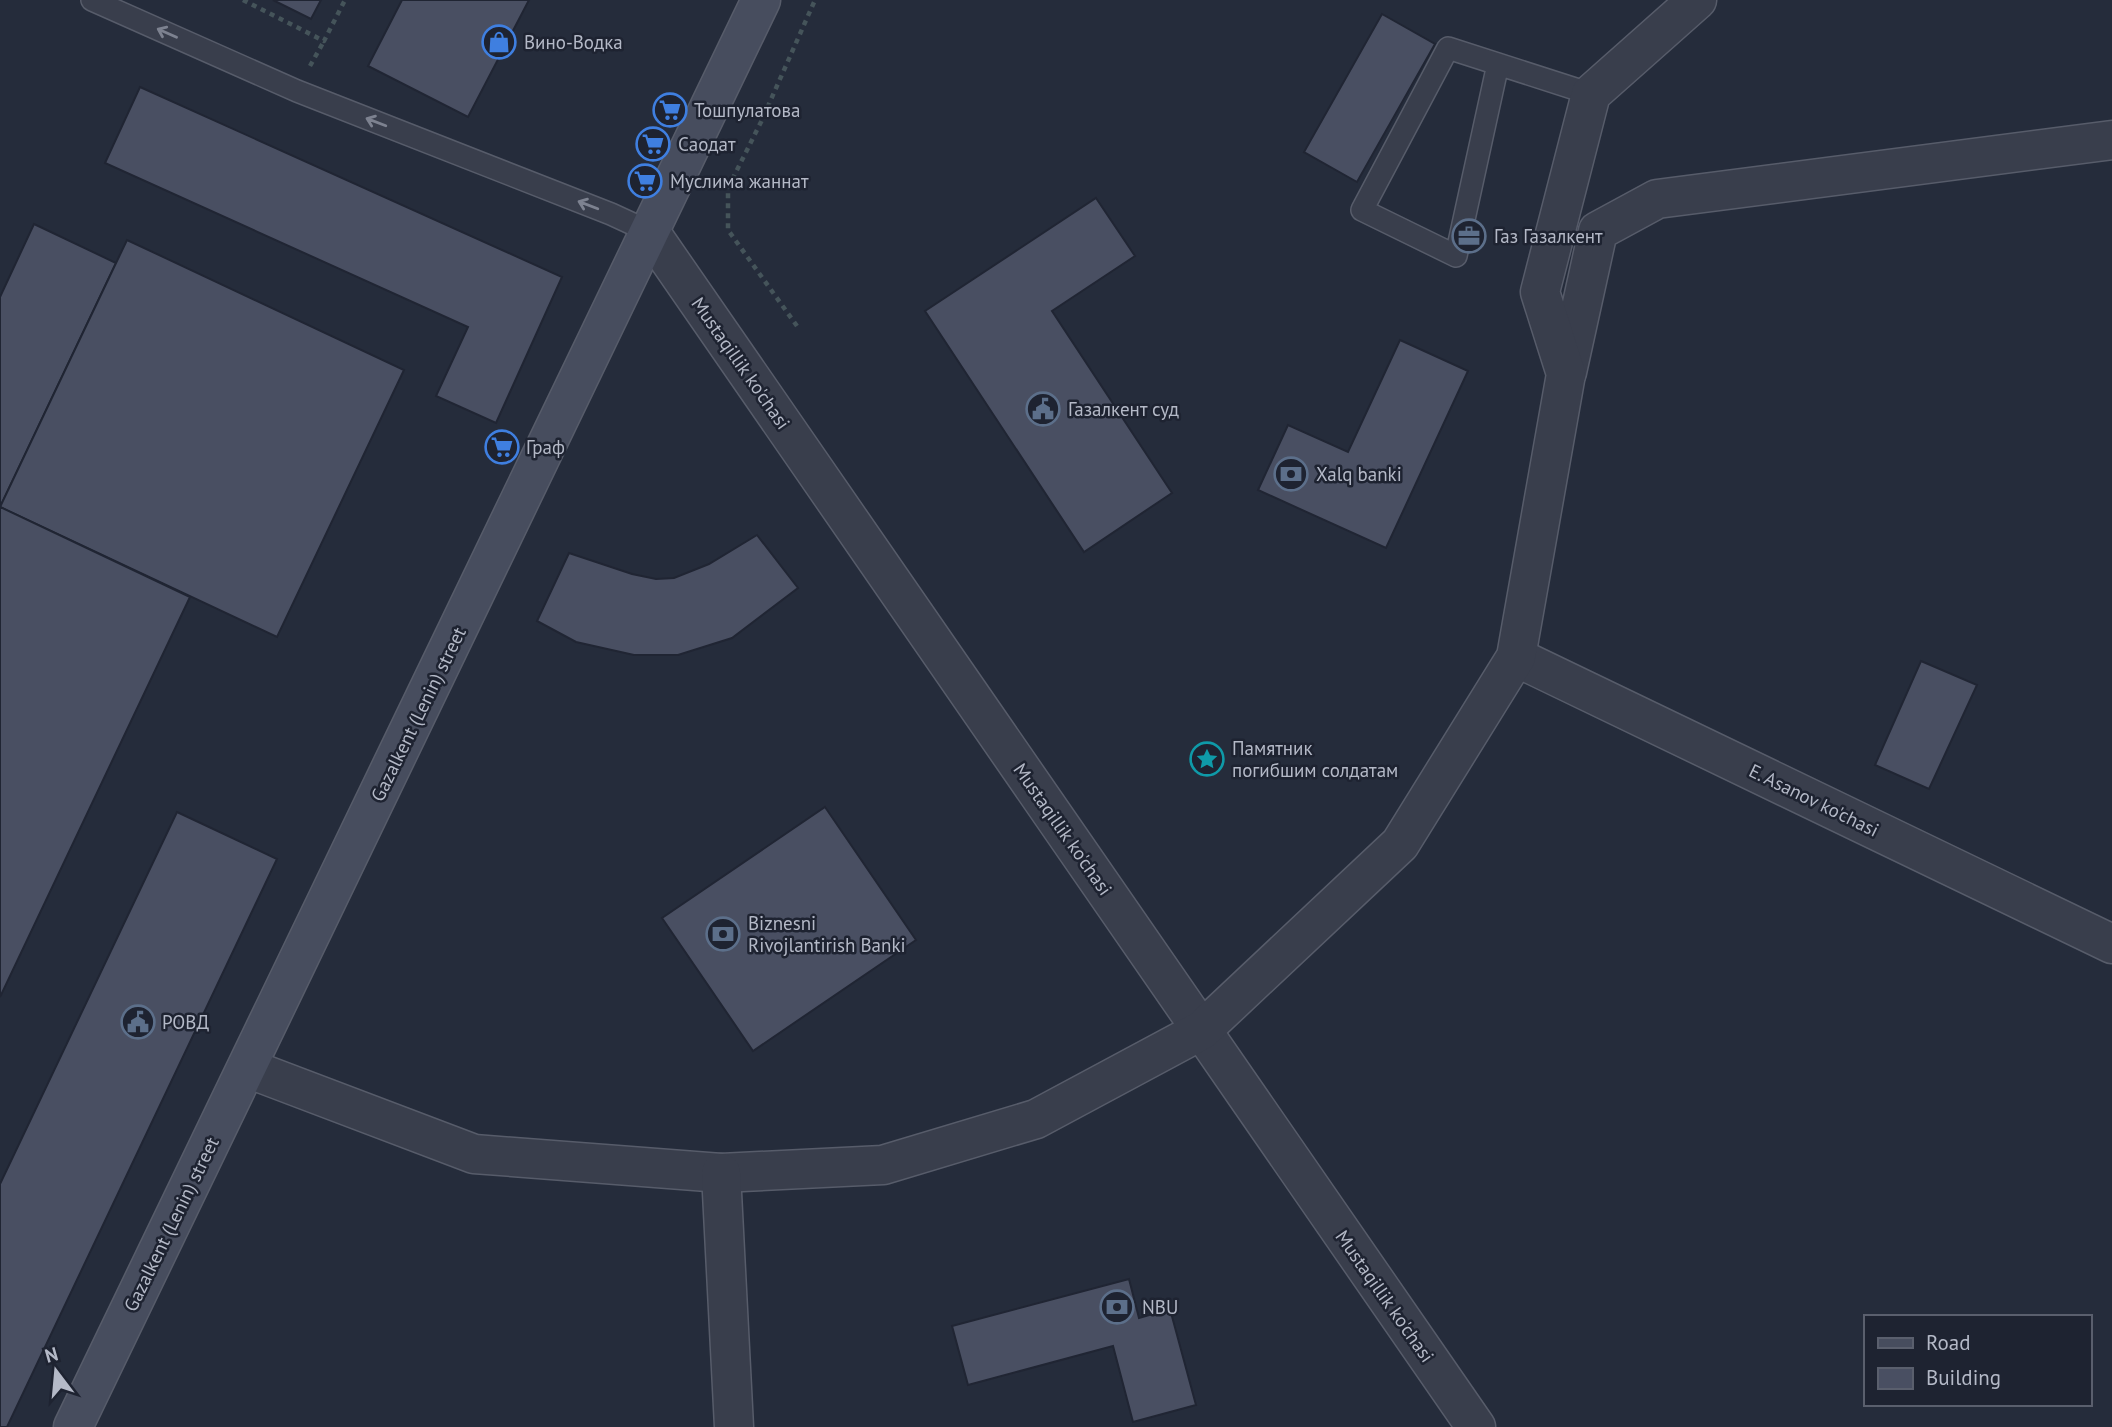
<svg xmlns="http://www.w3.org/2000/svg" width="2112" height="1427" viewBox="0 0 2112 1427" font-family="'PT Sans',sans-serif">
<style>
.building{fill:#494f62;stroke:#202533;stroke-width:2}
.lines{fill:none;stroke-linecap:round;stroke-linejoin:round}
.lane-casing{stroke:#575c6a;stroke-width:24}
.street-casing{stroke:#575c6a;stroke-width:41}
.secondary-casing{stroke:#575c6a;stroke-width:41}
.path{stroke:#45545a;stroke-width:4.5;stroke-dasharray:5 5;stroke-linecap:butt}
.lane{stroke:#393e4c;stroke-width:21}
.street{stroke:#393e4c;stroke-width:38}
.secondary{stroke:#474d5e;stroke-width:38}
.oneway{stroke:#7d8290}
.labels{text-anchor:middle;stroke-width:5;stroke-linejoin:round;paint-order:stroke}
.poi-label{font-size:19px;fill:#b4b9c7;stroke:#1e2331;text-anchor:start}
.street-label{font-size:19px;fill:#b4b9c7;stroke:#1e2331}
</style>
<rect width="100%" height="100%" fill="#252c3b"/>
<!-- building -->
<g class="building">
<polygon points="273,0 321,0 311,19"/>
<polygon points="402,0 529,0 468,117 368,66"/>
<polygon points="1382,14 1435,44 1357,182 1304,152"/>
<polygon points="140,87 562,277 496,423 436,396 468,327 105,163"/>
<polygon points="1096,198 1135,256 1052,311 1172,493 1084,552 925,311"/>
<polygon points="34,224 116,263 0,507 0,297"/>
<polygon points="127,240 404,370 277,637 0,507"/>
<polygon points="1400,340 1468,371 1386,548 1258,490 1288,425 1348,452"/>
<polygon points="0,507 190,597 0,997"/>
<polygon points="757,535 798,588 732,638 678,655 634,655 576,642 537,621 569,553 632,574 656,579 674,578 709,564"/>
<polygon points="1921,661 1977,685 1929,789 1875,765"/>
<polygon points="825,807 916,940 753,1051 662,918"/>
<polygon points="177,812 277,859 7,1427 0,1427 0,1184"/>
<polygon points="1129,1279 1139,1318 1170,1309 1196,1405 1133,1422 1113,1346 968,1385 952,1326"/>
</g>
<g class="lines">
<defs>
<g id="lane">
<polyline points="92,0 297,91 611,214 650,232"/>
<polyline points="1498,64 1456,256 1362,210 1448,48 1591,94"/>
</g>
<g id="street">
<polyline points="650,232 1476,1427"/>
<polyline points="1567,372 1598,231 1657,199 2112,140"/>
<polyline points="1516,657 2112,944"/>
<polyline points="247,1068 474,1154 721,1173 883,1165 1036,1119 1202,1030 1400,844 1516,657 1566,374 1540,292 1591,94 1697,0"/>
<polyline points="721,1173 734,1427"/>
</g>
<polyline id="secondary" points="73,1427 761,0"/>
</defs>
<!-- lane casing -->
<use href="#lane" class="lane-casing"/>
<!-- street casing -->
<use href="#street" class="street-casing"/>
<!-- secondary casing -->
<use href="#secondary" class="secondary-casing"/>
<!-- path -->
<g class="path">
<polyline points="243,0 324,41 345,0"/>
<polyline points="310,66 324,41"/>
<polyline points="797,326 728,230 728,188 761,122 815,0"/>
</g>
<!-- lane -->
<use href="#lane" class="lane"/>
<!-- street -->
<use href="#street" class="street"/>
<!-- secondary -->
<use href="#secondary" class="secondary"/>
</g>
<!-- one-way arrows -->
<defs><path id="oneway-shaft" d="M-6 0H5M1.5-3L5.5 0L1.5 3" fill="none" stroke-width="1.6" stroke-linecap="round" stroke-linejoin="round" transform="scale(1.75)"/></defs>
<g class="oneway">
<use href="#oneway-shaft" transform="translate(167 33) rotate(-156)"/>
<use href="#oneway-shaft" transform="translate(376 122) rotate(-159)"/>
<use href="#oneway-shaft" transform="translate(588 205) rotate(-159)"/>
</g>
<!-- icons -->
<defs>
<symbol id="shop-ring" viewBox="-11 -11 22 22"><circle r="9.5" fill="#1e2331" stroke="#3f7fe0" stroke-width="1.5"/><path d="M-5-2.5h2.3a2.7 3.5 0 0 1 5.4 0H5L5.5 6h-11ZM-1.5-2.5h3a1.5 2.3 0 0 0-3 0Z" fill="#3f7fe0"/></symbol>
<symbol id="supermarket-ring" viewBox="-11 -11 22 22"><circle r="9.5" fill="#1e2331" stroke="#3f7fe0" stroke-width="1.5"/><path d="M-6-5.5h2.5l.6 2H6L4.5 2H-2.5L-4.4-4H-6ZM-1.5 3.2a1.3 1.3 0 1 0 .1 0ZM3 3.2a1.3 1.3 0 1 0 .1 0Z" fill="#3f7fe0"/></symbol>
<symbol id="office-ring" viewBox="-11 -11 22 22"><circle r="9.5" fill="#1e2331" stroke="#5c6f8a" stroke-width="1.5"/><path d="M-6-3h4V-5.5h4V-3h4V5H-6ZM-1-4.5V-3h2v-1.5ZM-6 0V1H6V0Z" fill="#5c6f8a"/></symbol>
<symbol id="civic-ring" viewBox="-11 -11 22 22"><circle r="9.5" fill="#1e2331" stroke="#5c6f8a" stroke-width="1.5"/><path d="M-.6-6.5H3V-4.5H.6V-3L4-1V1h2V6H-6V1h2V-1L-.6-3ZM-1.2 2.5V6h2.4V2.5Z" fill="#5c6f8a"/></symbol>
<symbol id="bank-ring" viewBox="-11 -11 22 22"><circle r="9.5" fill="#1e2331" stroke="#5c6f8a" stroke-width="1.5"/><path d="M-6-4H6V4H-6ZM0-2.3a2.3 2.3 0 1 0 0 4.6a2.3 2.3 0 1 0 0-4.6Z" fill="#5c6f8a"/></symbol>
<symbol id="sight-ring" viewBox="-11 -11 22 22"><circle r="9.5" fill="#1e2331" stroke="#0f9aa8" stroke-width="1.5"/><path d="M0-6L1.8-2.2L6-1.7L2.9 1.2L3.7 5.4L0 3.3L-3.7 5.4L-2.9 1.2L-6-1.7L-1.8-2.2Z" fill="#0f9aa8"/></symbol>
</defs>
<g fill-rule="evenodd">
<use href="#shop-ring" x="480" y="23" width="38" height="38"/>
<use href="#supermarket-ring" x="651" y="91" width="38" height="38"/>
<use href="#supermarket-ring" x="634" y="125" width="38" height="38"/>
<use href="#supermarket-ring" x="626" y="162" width="38" height="38"/>
<use href="#office-ring" x="1450" y="217" width="38" height="38"/>
<use href="#civic-ring" x="1024" y="390" width="38" height="38"/>
<use href="#supermarket-ring" x="483" y="428" width="38" height="38"/>
<use href="#bank-ring" x="1272" y="455" width="38" height="38"/>
<use href="#sight-ring" x="1188" y="740" width="38" height="38"/>
<use href="#bank-ring" x="704" y="915" width="38" height="38"/>
<use href="#civic-ring" x="119" y="1003" width="38" height="38"/>
<use href="#bank-ring" x="1098" y="1288" width="38" height="38"/>
</g>
<g class="labels">
<!-- poi labels -->
<g class="poi-label">
<text x="524" y="49">Вино-Водка</text>
<text x="694" y="117">Тошпулатова</text>
<text x="678" y="151">Саодат</text>
<text x="670" y="188">Муслима жаннат</text>
<text x="1494" y="243">Газ Газалкент</text>
<text x="1068" y="416">Газалкент суд</text>
<text x="526" y="454">Граф</text>
<text x="1316" y="481">Xalq banki</text>
<text x="1232" y="755">Памятник<tspan x="1232" dy="22">погибшим солдатам</tspan></text>
<text x="748" y="930">Biznesni<tspan x="748" dy="22">Rivojlantirish Banki</tspan></text>
<text x="162" y="1029">РОВД</text>
<text x="1142" y="1314">NBU</text>
</g>
<!-- street labels -->
<g class="street-label">
<text transform="translate(741 363) rotate(55)" y="7">Mustaqillik ko'chasi</text>
<text transform="translate(418 714) rotate(-64)" y="7">Gazalkent (Lenin) street</text>
<text transform="translate(1814 800) rotate(26)" y="7">E. Asanov ko'chasi</text>
<text transform="translate(1063 829) rotate(55)" y="7">Mustaqillik ko'chasi</text>
<text transform="translate(171 1224) rotate(-64)" y="7">Gazalkent (Lenin) street</text>
<text transform="translate(1385 1296) rotate(55)" y="7">Mustaqillik ko'chasi</text>
</g>
</g>
<!-- legend -->
<rect x="1864" y="1315" width="228" height="91" fill="#1e2331" stroke="#5a5f6d" stroke-width="2"/>
<rect x="1878" y="1338" width="35" height="10" fill="#474d5e" stroke="#5a5f6d" stroke-width="2"/>
<text x="1926" y="1350" font-size="21" fill="#b4b9c7">Road</text>
<rect x="1878" y="1368" width="35" height="21" fill="#494f62" stroke="#5a5f6d" stroke-width="2"/>
<text x="1926" y="1385" font-size="21" fill="#b4b9c7">Building</text>
<!-- north arrow -->
<g transform="translate(56 1371) rotate(344)" stroke="#1e2331" stroke-width="5" paint-order="stroke">
<path d="M0-5L12 26L0 18L-12 26Z" fill="#b4b9c7"/>
<text y="-10" font-size="19" font-weight="bold" text-anchor="middle" fill="#b4b9c7">N</text>
</g>
</svg>
